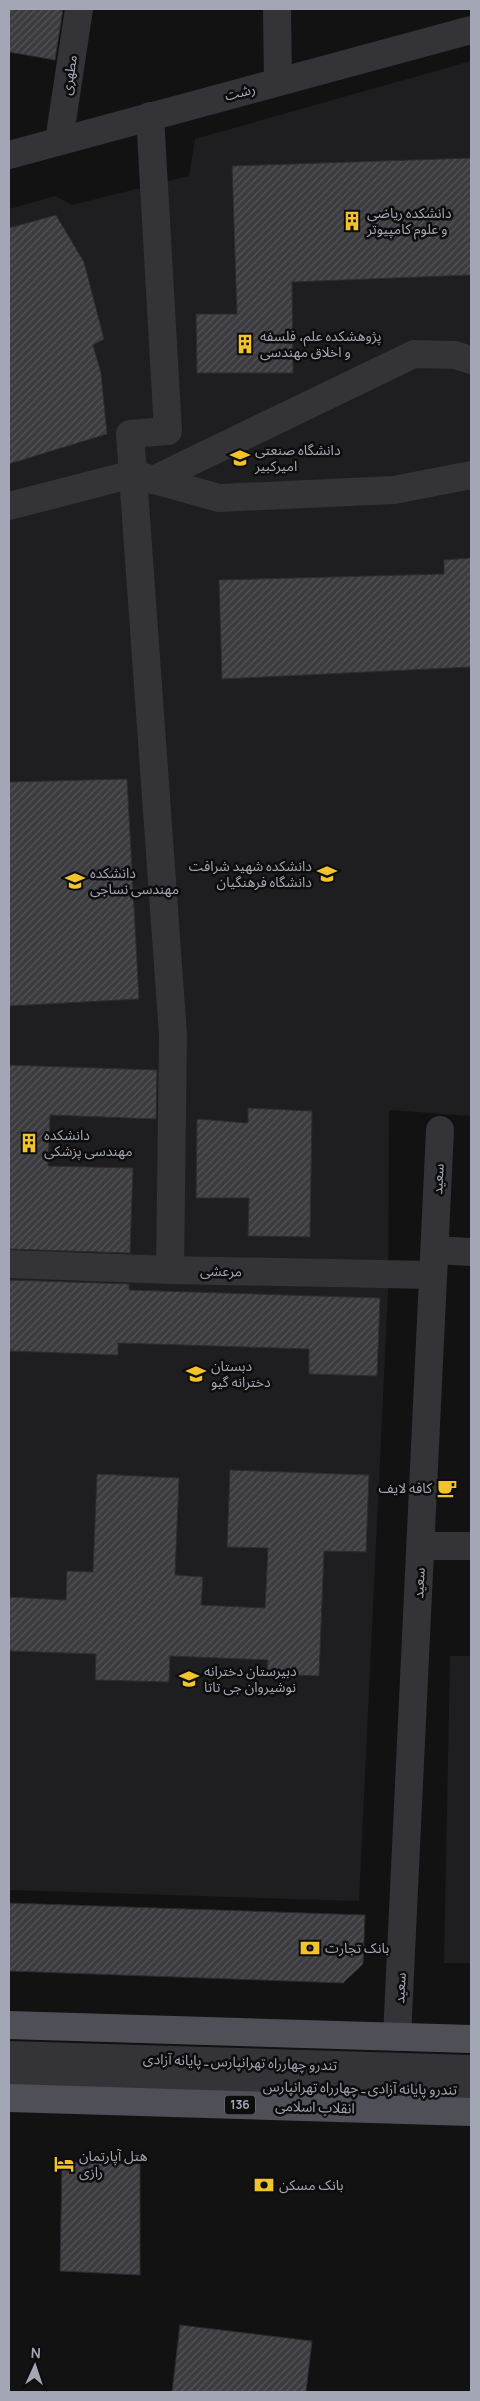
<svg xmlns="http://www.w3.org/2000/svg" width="480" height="2401" viewBox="0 0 480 2401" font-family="Manrope,'Noto Sans Arabic',sans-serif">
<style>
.built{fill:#1e1e20}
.building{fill:url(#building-hatch);stroke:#2c2c2f}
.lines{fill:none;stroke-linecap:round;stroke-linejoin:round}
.minor{stroke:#333338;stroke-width:28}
.major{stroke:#4f5057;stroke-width:28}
.labels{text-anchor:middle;stroke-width:5;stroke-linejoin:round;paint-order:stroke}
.shield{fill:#0d0d0e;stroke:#767882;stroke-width:1}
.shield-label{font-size:12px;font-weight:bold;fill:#a3a6b4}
.street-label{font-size:14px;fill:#a3a6b4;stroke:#0d0d0e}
.poi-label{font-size:14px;fill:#a3a6b4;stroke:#0d0d0e;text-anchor:start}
</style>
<defs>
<pattern id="building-hatch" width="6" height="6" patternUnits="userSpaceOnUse" patternTransform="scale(1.25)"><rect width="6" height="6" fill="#3c3c40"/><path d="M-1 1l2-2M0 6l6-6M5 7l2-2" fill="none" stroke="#555559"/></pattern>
</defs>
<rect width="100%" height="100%" fill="#121213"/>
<!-- built -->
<g class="built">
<polygon points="471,61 471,1116 389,1110 388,1292 359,1901 9,1890 9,209 55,196 72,205 189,176 195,139"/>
<polygon points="450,1656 471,1656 471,1963 444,1963"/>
</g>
<!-- building -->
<g class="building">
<polygon points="9,9 63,9 55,60 9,52"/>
<polygon points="471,158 471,275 292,282 293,373 197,373 196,314 237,314 232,166"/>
<polygon points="56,215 84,262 104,339 93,345 101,373 107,434 9,464 9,228"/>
<polygon points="471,558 471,667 222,679 219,580 444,574 444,560"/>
<polygon points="127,779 139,999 9,1006 9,782"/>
<polygon points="9,1065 157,1070 156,1119 50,1115 48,1166 133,1168 130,1253 9,1249"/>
<polygon points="248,1108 312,1111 310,1237 248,1236 249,1198 196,1198 197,1119 248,1123"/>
<polygon points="9,1280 129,1284 129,1290 380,1298 377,1376 309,1374 309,1349 118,1343 118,1355 9,1351"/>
<polygon points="230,1470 369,1475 366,1552 324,1551 319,1676 267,1674 268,1660 170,1656 169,1682 95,1680 96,1654 9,1651 9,1597 66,1600 67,1571 93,1572 97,1474 179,1478 175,1575 203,1577 201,1605 265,1608 268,1548 227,1547"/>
<polygon points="9,1903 365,1915 363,1964 343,1983 9,1971"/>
<polygon points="62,2162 140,2164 140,2275 60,2271"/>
<polygon points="180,2325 312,2341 306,2392 172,2392"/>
</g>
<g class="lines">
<!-- minor -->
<g class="minor">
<polyline points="277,9 278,82"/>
<polyline points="150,116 168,431 130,434 173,1035 170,1270"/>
<polyline points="59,141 79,9"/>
<polyline points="9,155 471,30"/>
<polyline points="153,480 414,354 455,355 471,360"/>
<polyline points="9,506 133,474 219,498 394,490 471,475"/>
<polyline points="435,1250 471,1252"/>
<polyline points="9,1264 170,1270 433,1275"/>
<polyline points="421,1546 471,1546"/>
<polyline points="397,2037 440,1130"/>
<polyline points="9,2055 471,2069"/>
<polyline points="9,2078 471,2091"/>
</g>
<!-- major -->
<g class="major">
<polyline points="9,2025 471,2039"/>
<polyline points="9,2098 471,2112"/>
</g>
</g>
<!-- icons -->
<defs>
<symbol id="building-bare" viewBox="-9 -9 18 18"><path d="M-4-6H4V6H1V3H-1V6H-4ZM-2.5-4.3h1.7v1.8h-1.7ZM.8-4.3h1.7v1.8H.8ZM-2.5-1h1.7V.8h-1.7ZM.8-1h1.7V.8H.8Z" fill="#f2c32a" stroke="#0d0d0e" stroke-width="2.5" paint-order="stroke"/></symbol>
<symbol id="university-bare" viewBox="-9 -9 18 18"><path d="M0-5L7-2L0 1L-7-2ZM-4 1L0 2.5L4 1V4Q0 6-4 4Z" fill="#f2c32a" stroke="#0d0d0e" stroke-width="2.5" paint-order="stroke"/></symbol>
<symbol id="school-bare" viewBox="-9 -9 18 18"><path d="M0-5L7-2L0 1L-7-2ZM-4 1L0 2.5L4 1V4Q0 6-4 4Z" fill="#f2c32a" stroke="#0d0d0e" stroke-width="2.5" paint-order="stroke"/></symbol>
<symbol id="cafe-bare" viewBox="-9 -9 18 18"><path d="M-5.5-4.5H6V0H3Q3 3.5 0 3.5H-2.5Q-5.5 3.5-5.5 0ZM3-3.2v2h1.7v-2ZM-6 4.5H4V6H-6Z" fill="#f2c32a" stroke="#0d0d0e" stroke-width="2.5" paint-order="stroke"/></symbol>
<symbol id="bank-bare" viewBox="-9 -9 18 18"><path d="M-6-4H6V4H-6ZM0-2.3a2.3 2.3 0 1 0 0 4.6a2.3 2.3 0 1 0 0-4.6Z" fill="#f2c32a" stroke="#0d0d0e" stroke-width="2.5" paint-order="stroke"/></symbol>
<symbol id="hotel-bare" viewBox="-9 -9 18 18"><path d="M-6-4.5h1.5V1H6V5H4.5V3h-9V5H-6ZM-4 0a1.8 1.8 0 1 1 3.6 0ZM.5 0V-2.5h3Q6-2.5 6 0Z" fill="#f2c32a" stroke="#0d0d0e" stroke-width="2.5" paint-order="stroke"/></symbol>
</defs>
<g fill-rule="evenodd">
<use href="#building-bare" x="338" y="207" width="28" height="28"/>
<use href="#building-bare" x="231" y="330" width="28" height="28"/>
<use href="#university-bare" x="226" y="444" width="28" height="28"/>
<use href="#university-bare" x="313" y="860" width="28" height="28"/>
<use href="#university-bare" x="61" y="867" width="28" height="28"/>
<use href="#building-bare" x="15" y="1129" width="28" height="28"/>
<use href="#school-bare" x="182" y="1360" width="28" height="28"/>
<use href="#cafe-bare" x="433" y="1474" width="28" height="28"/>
<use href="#school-bare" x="175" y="1665" width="28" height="28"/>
<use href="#bank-bare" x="296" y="1934" width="28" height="28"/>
<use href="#hotel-bare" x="50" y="2150" width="28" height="28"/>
<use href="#bank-bare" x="250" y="2171" width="28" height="28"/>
</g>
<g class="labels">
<!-- shield labels -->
<rect class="shield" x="225" y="2095.5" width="30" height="19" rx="4"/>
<g class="shield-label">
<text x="240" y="2109">136</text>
</g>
<!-- street labels -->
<g class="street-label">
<text transform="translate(69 75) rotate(-81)" y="5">مطهری</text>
<text transform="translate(240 92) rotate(-15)" y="5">رشت</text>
<text transform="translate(438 1179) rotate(-87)" y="5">سعید</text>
<text transform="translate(221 1271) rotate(1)" y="5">مرعشی</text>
<text transform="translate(419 1583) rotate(-87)" y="5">سعید</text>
<text transform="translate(400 1988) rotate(-87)" y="5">سعید</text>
<text transform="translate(240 2062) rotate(2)" y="5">تندرو چهارراه تهرانپارس ـ پایانه آزادی</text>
<text transform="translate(360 2088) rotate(1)" y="5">تندرو پایانه آزادی ـ چهارراه تهرانپارس</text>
<text transform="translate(315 2107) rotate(2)" y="5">انقلاب اسلامی</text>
</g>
<!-- poi labels -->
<g class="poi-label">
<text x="367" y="218">دانشکده ریاضی<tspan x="367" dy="16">و علوم کامپیوتر</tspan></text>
<text x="260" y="341">پژوهشکده علم، فلسفه<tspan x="260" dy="16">و اخلاق مهندسی</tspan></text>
<text x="255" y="455">دانشگاه صنعتی<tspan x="255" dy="16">امیرکبیر</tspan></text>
<text x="312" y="871" text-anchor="end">دانشکده شهید شرافت<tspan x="312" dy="16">دانشگاه فرهنگیان</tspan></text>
<text x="90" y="878">دانشکده<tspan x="90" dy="16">مهندسی نساجی</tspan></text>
<text x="44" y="1140">دانشکده<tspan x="44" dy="16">مهندسی پزشکی</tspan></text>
<text x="211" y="1371">دبستان<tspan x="211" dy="16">دخترانه گیو</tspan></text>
<text x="432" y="1493" text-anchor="end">کافه لایف</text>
<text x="204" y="1676">دبیرستان دخترانه<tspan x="204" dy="16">نوشیروان جی تاتا</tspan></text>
<text x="325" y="1953">بانک تجارت</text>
<text x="79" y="2161">هتل آپارتمان<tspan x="79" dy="16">رازی</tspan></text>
<text x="279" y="2190">بانک مسکن</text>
</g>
</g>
<!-- border -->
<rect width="480" height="2401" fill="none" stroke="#a3a6b4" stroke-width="20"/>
<!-- north arrow -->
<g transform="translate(35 2366) rotate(3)" stroke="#0d0d0e" stroke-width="4" paint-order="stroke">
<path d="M0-4L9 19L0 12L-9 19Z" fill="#a3a6b4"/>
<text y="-8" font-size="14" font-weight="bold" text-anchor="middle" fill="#a3a6b4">N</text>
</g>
</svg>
